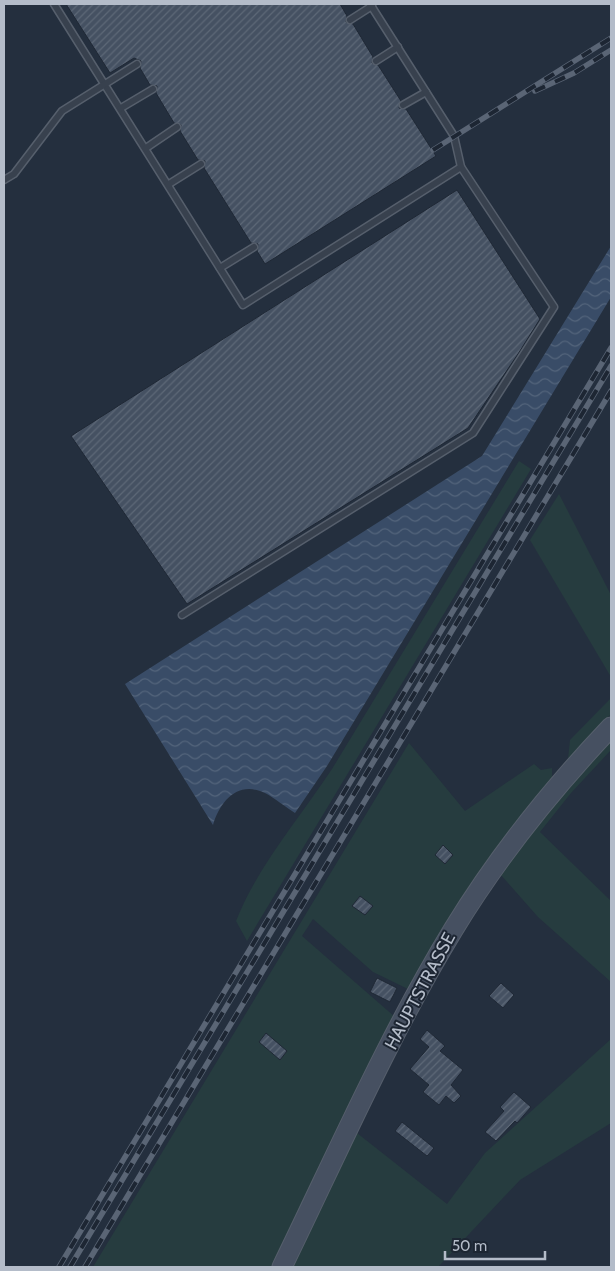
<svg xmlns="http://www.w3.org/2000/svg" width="615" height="1271" viewBox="0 0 615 1271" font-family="Cabin,sans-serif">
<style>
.green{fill:#263c3f}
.water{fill:url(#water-waves)}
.building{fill:url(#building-hatch);stroke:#1f2835}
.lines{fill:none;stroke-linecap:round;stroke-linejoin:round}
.lane-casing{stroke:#565f6c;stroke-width:9}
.secondary-casing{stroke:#565f6c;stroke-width:21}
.lane{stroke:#38414e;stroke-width:6}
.secondary{stroke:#465061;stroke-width:19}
.rail-casing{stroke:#5a6575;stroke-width:5.5}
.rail{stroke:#1d2633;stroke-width:4;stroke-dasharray:11;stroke-linecap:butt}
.labels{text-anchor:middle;stroke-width:4;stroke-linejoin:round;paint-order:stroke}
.street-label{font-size:18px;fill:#b4bcc9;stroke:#1d2633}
</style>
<defs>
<pattern id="water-waves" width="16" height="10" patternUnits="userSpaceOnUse" patternTransform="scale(1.25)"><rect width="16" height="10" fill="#394c67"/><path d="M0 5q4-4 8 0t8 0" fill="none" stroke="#53647b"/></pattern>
<pattern id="building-hatch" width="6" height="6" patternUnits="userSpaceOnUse" patternTransform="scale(1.25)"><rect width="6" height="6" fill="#455162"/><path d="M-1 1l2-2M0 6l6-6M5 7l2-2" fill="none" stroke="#5d6877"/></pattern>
</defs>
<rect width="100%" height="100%" fill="#242f3e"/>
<!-- green -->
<g class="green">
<path d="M519,461L531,469L247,941L236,921C259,864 299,819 332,769Z"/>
<polygon points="559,494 611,595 611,677 530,540"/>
<polygon points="611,698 611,714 568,759 570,740"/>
<polygon points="611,739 611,750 571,793 540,832 611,901 611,982 538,917 500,874 543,816"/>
<polygon points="409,743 465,811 534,764 541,770 552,768 552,778 514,827 410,990 373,972 313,919 302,936 395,1017 274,1267 93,1267"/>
<polygon points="611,1039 611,1123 520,1180 438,1267 291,1267 357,1133 447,1204 485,1153"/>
</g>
<!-- water -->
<path class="water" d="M611,246V297L327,766L295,813C285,807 275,798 265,793C237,780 220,802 213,825L125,684L482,456Z"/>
<!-- building -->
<g class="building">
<polygon points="66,4 340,4 347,16 346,22 353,24 373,57 372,63 378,65 401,101 399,108 406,109 436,156 265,264 257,251 258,244 251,243 204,168 205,161 198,160 180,131 181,125 174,123 156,93 157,86 150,85 140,68 141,61 134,58 110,73"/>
<polygon points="457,190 540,319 518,354 468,428 187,604 71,436"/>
<polygon points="443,845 453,855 445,864 435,855"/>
<polygon points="360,896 373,906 365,915 352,906"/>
<polygon points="377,978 397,988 390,1002 370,992"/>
<polygon points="501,983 514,995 503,1008 489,996"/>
<polygon points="427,1030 445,1046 440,1051 463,1070 451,1085 461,1096 454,1103 446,1096 439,1105 423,1092 429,1085 410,1069 429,1047 420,1039"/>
<polygon points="266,1033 287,1051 280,1060 259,1042"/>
<polygon points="514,1092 531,1107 517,1123 515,1121 496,1141 485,1132 504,1111 500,1107"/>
<polygon points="402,1122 434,1148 427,1156 395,1131"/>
</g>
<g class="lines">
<defs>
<g id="lane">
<polyline points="54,4 243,305 461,167"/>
<polyline points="350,20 372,6"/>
<polyline points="376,61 398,47"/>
<polyline points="403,105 426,92"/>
<polyline points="121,108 153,89"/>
<polyline points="146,148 177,127"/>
<polyline points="4,180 14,174 62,111 137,64"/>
<polyline points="169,184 201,164"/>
<polyline points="220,268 254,247"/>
<polyline points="182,615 473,433 554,307 461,167 454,136 370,4"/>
</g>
<path id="secondary" d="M282,1267C337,1154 388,1037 453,930C498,856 552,789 611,727"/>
</defs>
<!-- lane casing -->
<use href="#lane" class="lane-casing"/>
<!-- secondary casing -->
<use href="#secondary" class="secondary-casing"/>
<!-- lane -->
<use href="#lane" class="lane"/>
<!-- secondary -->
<use href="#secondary" class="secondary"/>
<defs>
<g id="rail">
<polyline points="535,91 574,73 611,50"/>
<polyline points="433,150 611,38"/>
<polyline points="59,1267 611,348"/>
<polyline points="70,1267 611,366"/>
<polyline points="85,1267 611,391"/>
</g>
</defs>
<!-- rail casing -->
<use href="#rail" class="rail-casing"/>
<!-- rail -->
<use href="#rail" class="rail"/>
</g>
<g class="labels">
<!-- street labels -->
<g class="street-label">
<text transform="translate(420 991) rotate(-62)" y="6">HAUPTSTRASSE</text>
</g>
</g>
<!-- border -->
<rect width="615" height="1271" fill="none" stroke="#b4bcc9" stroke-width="10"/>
<!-- scale -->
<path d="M445 1251v8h100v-8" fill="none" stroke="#b4bcc9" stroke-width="2.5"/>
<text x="452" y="1251" font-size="15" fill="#b4bcc9" stroke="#1d2633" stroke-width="4" paint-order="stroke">50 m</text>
</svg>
